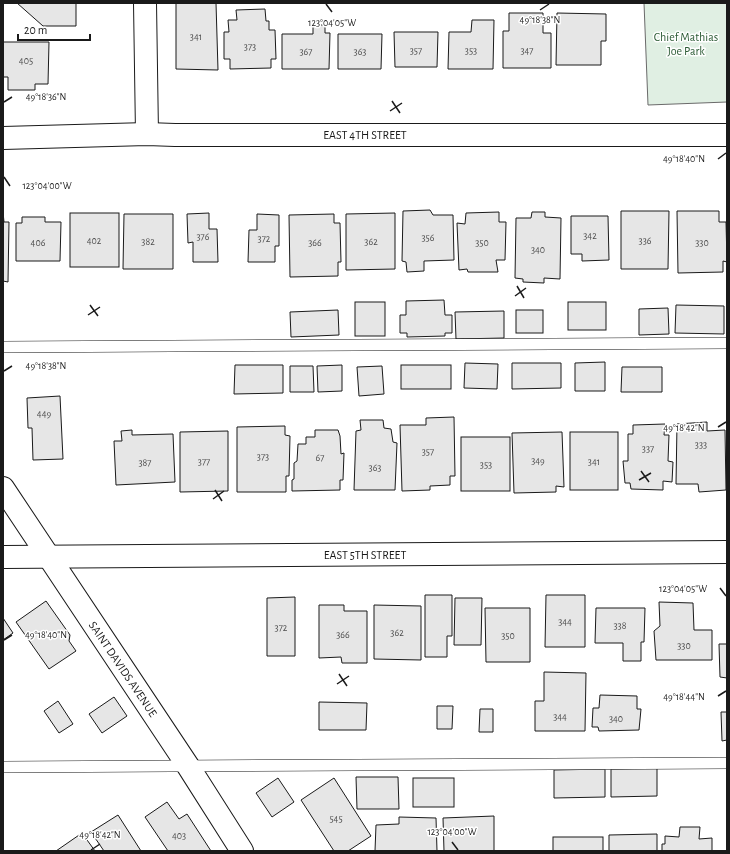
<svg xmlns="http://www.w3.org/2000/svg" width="730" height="854" viewBox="0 0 730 854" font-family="'Alegreya Sans',sans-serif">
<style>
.green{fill:#e0efe3;stroke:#6a6a6a}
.building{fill:#e6e6e6;stroke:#1a1a1a}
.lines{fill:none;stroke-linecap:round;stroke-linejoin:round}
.lane-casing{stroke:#1a1a1a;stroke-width:12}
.street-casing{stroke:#1a1a1a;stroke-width:24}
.lane{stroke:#fff;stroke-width:11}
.street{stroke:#fff;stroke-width:22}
.ticks{fill:none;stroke:#1a1a1a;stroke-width:1.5}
.labels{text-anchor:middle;stroke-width:3;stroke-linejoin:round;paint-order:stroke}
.number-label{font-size:10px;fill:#4d4d4d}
.park-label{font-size:12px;fill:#2b5a34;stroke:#fff}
.street-label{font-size:12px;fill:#1a1a1a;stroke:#fff}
.ticks-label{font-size:10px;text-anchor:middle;fill:#1a1a1a;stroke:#fff;stroke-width:3;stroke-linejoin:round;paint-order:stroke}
</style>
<rect width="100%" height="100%" fill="#fff"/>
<!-- green -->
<polygon class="green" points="644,3 727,3 727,102 648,105"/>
<!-- building -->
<g class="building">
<polygon points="17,3 76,3 76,26 43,26"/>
<polygon points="176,3 216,3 218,70 176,69"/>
<polygon points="265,9 266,21 269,21 269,30 275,30 276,59 271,59 271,68 230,69 230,59 224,59 224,32 229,32 228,20 237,20 236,10"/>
<polygon points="509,13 543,13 543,33 551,33 551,68 503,68 503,31 509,31"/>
<polygon points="557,13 606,14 606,41 601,41 601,65 556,65"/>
<polygon points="472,20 494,20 493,69 448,69 449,32 471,32"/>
<polygon points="313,25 325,25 325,33 330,33 329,69 282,69 282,34 313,34"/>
<polygon points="394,32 438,32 437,67 395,67"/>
<polygon points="338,34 382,34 381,69 338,69"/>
<polygon points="3,42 49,42 48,84 35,84 35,90 8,90 8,77 3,77"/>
<polygon points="430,210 433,215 453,215 454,260 424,261 424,271 407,272 406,262 402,261 403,211"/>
<polygon points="621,211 669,211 668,269 621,269"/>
<polygon points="677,211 719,211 719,222 726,222 727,262 723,261 723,272 678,273"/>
<polygon points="3,212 4,222 9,222 8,282 3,281"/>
<polygon points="499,212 499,222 506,222 505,260 496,260 498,272 468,272 467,269 459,270 457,223 465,224 466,213"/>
<polygon points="532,212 545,212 545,217 561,218 560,279 544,278 544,283 523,282 523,279 515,278 516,218 531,218"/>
<rect x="70" y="213" width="49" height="54"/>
<polygon points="209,213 209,229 217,229 218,262 193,262 193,242 188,243 187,214"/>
<polygon points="395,213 395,269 346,270 346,214"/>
<polygon points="124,214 173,214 173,269 123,269"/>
<polygon points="257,214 279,215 279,246 275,246 275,262 248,262 249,230 257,230"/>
<polygon points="334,214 334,223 340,223 341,262 338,262 338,276 290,277 289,215"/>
<polygon points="571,216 608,216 609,260 582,261 582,254 571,254"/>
<polygon points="22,217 45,217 45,222 61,222 60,261 16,261 16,223 22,223"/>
<polygon points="444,300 445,315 452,315 452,333 445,333 445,336 407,337 407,333 400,333 400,315 406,315 406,301"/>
<rect x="355" y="302" width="30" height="34"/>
<rect x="568" y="302" width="38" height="28"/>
<polygon points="676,305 724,306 724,334 675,333"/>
<polygon points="668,308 669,334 639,335 639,309"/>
<polygon points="338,310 339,335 291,337 290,312"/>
<rect x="516" y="310" width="27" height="23"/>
<polygon points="504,311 504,338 456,339 455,312"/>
<polygon points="605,362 605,391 575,391 575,363"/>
<polygon points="465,363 498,364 497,389 464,388"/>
<polygon points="512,363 561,363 561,388 512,389"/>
<polygon points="235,365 283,365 283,393 234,394"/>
<polygon points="342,365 342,391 318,392 317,366"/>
<rect x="401" y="365" width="50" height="24"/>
<polygon points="290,366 313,366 314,392 290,392"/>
<polygon points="382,366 384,394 359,396 357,367"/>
<polygon points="622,367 662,367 662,392 621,392"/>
<polygon points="60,396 63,459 33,460 32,428 28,428 27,398"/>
<polygon points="454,417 455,476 450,476 450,485 430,486 430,490 402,491 400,425 426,425 426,418"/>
<polygon points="360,420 383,420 384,428 391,429 393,442 397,443 395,490 354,490 356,431 361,430"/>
<polygon points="707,422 707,431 725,430 726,490 699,492 698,484 676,484 677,424"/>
<polygon points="665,424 664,435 669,435 668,461 673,462 672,482 663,481 663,490 631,489 630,483 625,483 623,461 628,461 628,434 633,434 633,425"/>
<polygon points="285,426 285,435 290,436 289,476 286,476 286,492 237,492 237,427"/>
<polygon points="132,430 132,435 173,434 175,482 116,485 114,441 122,441 121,431"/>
<polygon points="315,430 338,430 340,436 341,454 344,453 343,480 340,480 340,490 292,491 292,480 294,479 294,463 297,461 298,444 306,444 306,437 315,437"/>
<polygon points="228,431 228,491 180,492 180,432"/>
<polygon points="562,432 564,487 556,486 556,492 514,493 512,433"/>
<rect x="570" y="432" width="48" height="58"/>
<rect x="461" y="437" width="49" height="54"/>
<polygon points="425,595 452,595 452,636 447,636 447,657 425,657"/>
<polygon points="546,595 585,595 585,647 545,647"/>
<polygon points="295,597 295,656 267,656 267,598"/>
<polygon points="455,598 482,598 481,645 454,645"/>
<polygon points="46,601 70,635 69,641 76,651 49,669 16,622"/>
<polygon points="659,602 693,603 694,630 712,630 712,660 656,660 654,631 660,626"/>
<polygon points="319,605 344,605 344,611 367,611 367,663 342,663 341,657 319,658"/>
<polygon points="374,605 421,606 421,660 374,659"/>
<polygon points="485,608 530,608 530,662 486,662"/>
<polygon points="596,608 645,608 644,642 641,642 641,661 623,661 623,643 595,643"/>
<polygon points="3,618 13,633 3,640"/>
<polygon points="719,644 727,644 727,678 720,677"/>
<polygon points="544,672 586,673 585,731 535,731 535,701 544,701"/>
<polygon points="600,695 637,696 637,709 641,709 639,730 599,731 598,727 592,727 593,708 599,708"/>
<polygon points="114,697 127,716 102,733 89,714"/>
<polygon points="58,701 73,724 59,733 44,711"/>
<polygon points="319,702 367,703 366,730 319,730"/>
<polygon points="437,706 453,706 452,729 437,729"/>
<polygon points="480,709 493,709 493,732 479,732"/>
<polygon points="721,712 727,712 727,740 722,741"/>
<polygon points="657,768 657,796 611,797 611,769"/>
<polygon points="605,769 605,797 554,798 554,770"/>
<polygon points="356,777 398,777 399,809 357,809"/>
<polygon points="278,778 294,802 272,817 256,793"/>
<polygon points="334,778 371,836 348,851 334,851 301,800"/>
<rect x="413" y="778" width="41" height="29"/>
<polygon points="167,802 179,819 187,814 211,851 168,851 145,817"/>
<polygon points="118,815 141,851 104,851 91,832"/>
<polygon points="494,816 494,851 444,851 443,818"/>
<polygon points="399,817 436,818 437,851 375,851 376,825 399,824"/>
<polygon points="680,827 700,827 699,839 712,838 712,851 662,851 662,844 665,844 665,836 679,837"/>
<polygon points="82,833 95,851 56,851"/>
<polygon points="657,834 657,851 609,851 609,835"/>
<rect x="553" y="837" width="50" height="14"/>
</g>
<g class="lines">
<defs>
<g id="lane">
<polyline points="3,347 727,343"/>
<polyline points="3,767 727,763"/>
</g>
<g id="street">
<polyline points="145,3 147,134"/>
<polyline points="3,138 147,134 175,135 727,135"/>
<polyline points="3,488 188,766 242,851"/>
<polyline points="3,557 727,552"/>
</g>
</defs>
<!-- lane casing -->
<use href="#lane" class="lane-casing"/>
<!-- street casing -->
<use href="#street" class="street-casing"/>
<!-- lane -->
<use href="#lane" class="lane"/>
<!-- street -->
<use href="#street" class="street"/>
</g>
<!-- ticks -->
<path class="ticks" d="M326,4L332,12M540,10L549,4M392,101L400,113M4,102L12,97M390,111L402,103M718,159L726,153M4,177L10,186M517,286L524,298M515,296L526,288M90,305L98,316M88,315L100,307M4,371L12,366M718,427L726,422M641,471L649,482M639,480L651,473M215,490L222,501M213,499L224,491M720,588L726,596M4,640L12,635M339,674L347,686M337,684L349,676M718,696L726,691M452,842L458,850M91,850L100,844"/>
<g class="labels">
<!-- number labels -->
<g class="number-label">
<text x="196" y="40">341</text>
<text x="250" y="50">373</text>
<text x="416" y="54">357</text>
<text x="471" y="54">353</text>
<text x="527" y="54">347</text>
<text x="306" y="55">367</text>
<text x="360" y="55">363</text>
<text x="26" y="64">405</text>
<text x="590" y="239">342</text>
<text x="203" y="240">376</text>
<text x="428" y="241">356</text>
<text x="264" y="242">372</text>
<text x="94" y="244">402</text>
<text x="645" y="244">336</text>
<text x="148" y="245">382</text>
<text x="371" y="245">362</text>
<text x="38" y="246">406</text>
<text x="315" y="246">366</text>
<text x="482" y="246">350</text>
<text x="702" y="246">330</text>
<text x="538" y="253">340</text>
<text x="44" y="417">449</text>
<text x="701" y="448">333</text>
<text x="648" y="452">337</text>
<text x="428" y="455">357</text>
<text x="263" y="460">373</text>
<text x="320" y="461">67</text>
<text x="538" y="464">349</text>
<text x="204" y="465">377</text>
<text x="594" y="465">341</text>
<text x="145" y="466">387</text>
<text x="486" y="468">353</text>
<text x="375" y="471">363</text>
<text x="565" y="625">344</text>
<text x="620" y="629">338</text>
<text x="281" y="631">372</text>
<text x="397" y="636">362</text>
<text x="343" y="638">366</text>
<text x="508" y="639">350</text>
<text x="684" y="649">330</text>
<text x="560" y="720">344</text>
<text x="616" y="722">340</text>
<text x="336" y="822">545</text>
<text x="179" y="839">403</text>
</g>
<!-- park labels -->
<g class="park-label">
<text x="686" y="41">Chief Mathias<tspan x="686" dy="14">Joe Park</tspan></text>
</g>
<!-- street labels -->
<g class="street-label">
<text x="365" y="139">EAST 4TH STREET</text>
<text x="365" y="559">EAST 5TH STREET</text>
<text transform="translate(123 669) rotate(56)" y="4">SAINT DAVIDS AVENUE</text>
</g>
</g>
<g class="ticks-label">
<text x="540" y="23">49°18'38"N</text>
<text x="332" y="26">123°04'05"W</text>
<text x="46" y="100">49°18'36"N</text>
<text x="684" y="162">49°18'40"N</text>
<text x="47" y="189">123°04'00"W</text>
<text x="46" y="369">49°18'38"N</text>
<text x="684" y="431">49°18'42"N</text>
<text x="683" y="592">123°04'05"W</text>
<text x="46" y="638">49°18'40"N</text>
<text x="684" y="700">49°18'44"N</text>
<text x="452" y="835">123°04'00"W</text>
<text x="100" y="838">49°18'42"N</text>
</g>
<!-- border -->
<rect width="730" height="854" fill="none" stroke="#1a1a1a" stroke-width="8"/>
<!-- scale -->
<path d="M18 34v6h72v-6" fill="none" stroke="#1a1a1a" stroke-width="2"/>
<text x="24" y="34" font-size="12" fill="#1a1a1a" stroke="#ffffff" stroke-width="3" paint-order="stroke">20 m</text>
</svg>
